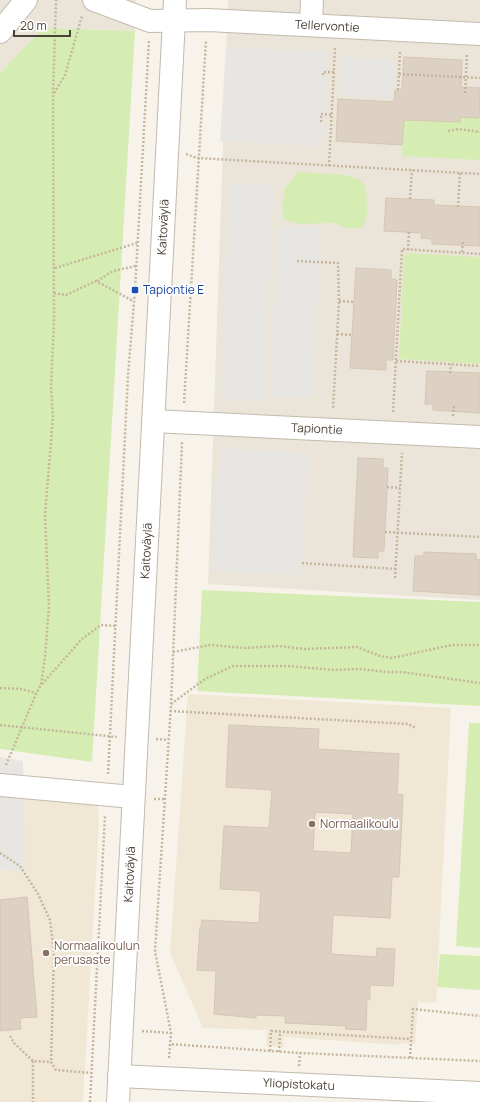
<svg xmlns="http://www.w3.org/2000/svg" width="480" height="1102" viewBox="0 0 480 1102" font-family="Manrope,sans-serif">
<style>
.residential{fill:#ebe5d9}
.education{fill:#f0e7d5}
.green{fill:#d5edb2}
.parking{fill:#e8e6e3}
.building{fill:#dcd1c3;stroke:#d5c6b2;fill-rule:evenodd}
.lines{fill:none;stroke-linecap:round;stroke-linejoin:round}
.minor-casing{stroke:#c3baad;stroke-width:24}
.path{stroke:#c6b69d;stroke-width:2.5;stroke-dasharray:2 2;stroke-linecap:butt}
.minor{stroke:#fff;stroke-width:22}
.transit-dot{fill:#1a4fb4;stroke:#fff;stroke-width:1.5}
.education-dot{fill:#8d6e63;stroke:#fff;stroke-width:1.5}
.labels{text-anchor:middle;stroke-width:3.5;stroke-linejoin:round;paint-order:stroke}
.street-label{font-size:12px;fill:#4c4338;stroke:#fff}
.transit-label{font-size:12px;fill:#164399;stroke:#fff;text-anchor:start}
.education-label{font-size:12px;fill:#785e54;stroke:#fff;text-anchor:start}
</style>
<rect width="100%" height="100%" fill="#f7f3eb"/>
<!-- residential -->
<g class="residential">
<polygon points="0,0 136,0 135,31 43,28 0,73"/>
<polygon points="228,0 480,0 480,600 208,584"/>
</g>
<!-- education -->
<g class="education">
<polygon points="188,694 451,708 436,1003 418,1002 415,1044 399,1043 399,1045 284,1037 283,1047 266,1046 267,1030 203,1028 170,953"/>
<polygon points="0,791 92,802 98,806 99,820 83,1102 0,1102"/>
</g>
<!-- green -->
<g class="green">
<polygon points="43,28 135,31 92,762 0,749 0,73"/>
<polygon points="460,111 480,112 480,160 402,156 404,120 459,122"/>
<polygon points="298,172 346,175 360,180 366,188 367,216 364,224 360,228 347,228 334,223 299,224 284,219 282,208 285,188"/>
<polygon points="407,253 480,257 480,364 399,359 404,256"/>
<polygon points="202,590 480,602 480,706 197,691"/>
<polygon points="469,723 480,723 480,948 456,946"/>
<polygon points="440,954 480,956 480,990 437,987"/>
</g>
<!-- parking -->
<g class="parking">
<polygon points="226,48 327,51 322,146 220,141"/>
<polygon points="341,57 394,59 392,98 339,95"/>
<polygon points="230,183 274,185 262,401 219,399"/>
<polygon points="278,226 320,227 313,398 270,397"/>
<polygon points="220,448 309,454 301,576 212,570"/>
<polygon points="0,757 23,761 25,872 0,869"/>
</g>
<!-- building -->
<g class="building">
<polygon points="404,57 462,60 461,87 480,88 479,118 460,117 460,122 404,120 402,145 336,141 338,99 394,102 395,90 402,90"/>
<polygon points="386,198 434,200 434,205 480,207 480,246 432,244 432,239 421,238 422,233 384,231"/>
<polygon points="356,268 391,270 391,279 397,280 393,360 386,360 386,370 350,368"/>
<polygon points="427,371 480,373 480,413 433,410 433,404 425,404"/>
<polygon points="358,458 383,459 383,468 388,468 384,551 378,551 378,558 353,557"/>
<polygon points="424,552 476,554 476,559 480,560 480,595 413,591 415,556 424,556"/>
<path d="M229,725L319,729L318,749L399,754L397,794L403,795L399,877H392L390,918L333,915L331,954L376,957L377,948L395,949L393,986L370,985V1000L367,999L366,1030L345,1029L346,1026L285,1023V1016L256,1015V1018L214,1014L216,971L197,970L200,927H201L202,920L259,923L261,891L220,889L224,826L269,828L272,790L226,787ZM315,812L353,814L351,853L313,851Z"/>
<polygon points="27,897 37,1017 20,1018 21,1029 0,1031 0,900"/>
</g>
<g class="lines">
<defs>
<g id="minor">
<path id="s1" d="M94,0L150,21L208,20L480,34"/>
<polyline points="311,25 312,0"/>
<polyline points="0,32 26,0"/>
<path id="s2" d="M153,421L480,437"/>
<polyline points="0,785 133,797"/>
<path id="s3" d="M119,1076L480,1093"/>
<path id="s4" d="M118,1102L175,0"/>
</g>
</defs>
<!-- minor casing -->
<use href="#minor" class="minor-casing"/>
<!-- path -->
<g class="path">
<polyline points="399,74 480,78"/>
<polyline points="323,75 323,72 334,72"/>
<polyline points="398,90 400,51"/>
<polyline points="54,93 65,75 82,16"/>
<polyline points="465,93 467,54"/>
<polyline points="321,122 321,114 332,115"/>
<polyline points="448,131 459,129 480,132"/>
<polyline points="186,154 197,158 480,174"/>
<polyline points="329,166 335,48"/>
<polyline points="410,199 412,170"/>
<polyline points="458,207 460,173"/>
<polyline points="408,250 409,232"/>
<polyline points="462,252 463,241"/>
<polyline points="297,261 338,263 339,301 333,409"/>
<polyline points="55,268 137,243"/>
<polyline points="97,281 113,271 136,266"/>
<polyline points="54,293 66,295 96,281 133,301"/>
<polyline points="339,301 354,302"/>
<polyline points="337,334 352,335"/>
<polyline points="396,361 480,366"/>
<polyline points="450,373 451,364"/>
<polyline points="184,403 206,40"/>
<polyline points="393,412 402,249 480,254"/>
<polyline points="453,416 454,405"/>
<polyline points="387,487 400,488"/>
<polyline points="385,532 480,537"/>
<polyline points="302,563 396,569"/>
<polyline points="395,578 402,453"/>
<polyline points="173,652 210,645 245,648 279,646 304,649 357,647 380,656 392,658 452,645 480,645"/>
<polyline points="42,684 82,639 101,625 116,626"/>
<polyline points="0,688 21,689 36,693"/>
<polyline points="171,704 205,679 233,666 288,666 334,670 360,669 386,672 402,672 480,683"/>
<polyline points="170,711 408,724 416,728"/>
<polyline points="0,725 117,737"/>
<polyline points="156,739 168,740"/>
<polyline points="6,765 36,694 41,685 45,657 49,606 45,515 53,417 51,387 54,321 53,94 56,0"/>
<polyline points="108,774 128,375 135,290 149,40"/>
<polyline points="154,799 165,799"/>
<polyline points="0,853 20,866 38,894 50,920 54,952 51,1062"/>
<polyline points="142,1031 171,1033"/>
<polyline points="10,1036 14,1043 33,1061 51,1062 56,1070 91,1073"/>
<polyline points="170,1046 170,1044 300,1053 480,1061"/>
<polyline points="270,1051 271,1031 411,1039"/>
<polyline points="279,1052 280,1032"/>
<polyline points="169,1058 171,1033 155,951 171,705 182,442"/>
<polyline points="410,1058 413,1009 480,1016"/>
<polyline points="33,1061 33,1102"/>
<polyline points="299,1066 300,1053"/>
<polyline points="90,1102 105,815"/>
</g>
<!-- minor -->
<use href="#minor" class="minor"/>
</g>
<!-- markers -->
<rect class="transit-dot" x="131" y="286" width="8" height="8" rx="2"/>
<g class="education-dot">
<circle cx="312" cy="824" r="4"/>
<circle cx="46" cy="953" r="4"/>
</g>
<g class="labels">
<!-- street labels -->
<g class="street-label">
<text dy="4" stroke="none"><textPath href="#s1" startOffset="237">Tellervontie</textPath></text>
<text dy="4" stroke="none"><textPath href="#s4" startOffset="876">Kaitoväylä</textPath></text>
<text dy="4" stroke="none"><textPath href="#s2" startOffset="164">Tapiontie</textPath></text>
<text dy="4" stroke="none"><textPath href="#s4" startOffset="552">Kaitoväylä</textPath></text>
<text dy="4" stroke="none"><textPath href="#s4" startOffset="228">Kaitoväylä</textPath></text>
<text dy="4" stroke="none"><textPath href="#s3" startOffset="180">Yliopistokatu</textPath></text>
</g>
<!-- transit labels -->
<g class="transit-label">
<text x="143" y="294">Tapiontie E</text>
</g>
<!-- education labels -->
<g class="education-label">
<text x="320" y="828">Normaalikoulu</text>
<text x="54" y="950">Normaalikoulun<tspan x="54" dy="14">perusaste</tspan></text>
</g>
</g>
<!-- scale -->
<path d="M14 30v6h56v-6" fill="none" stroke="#4c4338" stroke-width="2"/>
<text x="20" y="30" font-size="12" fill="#4c4338" stroke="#ffffff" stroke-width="3" paint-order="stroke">20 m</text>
</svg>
